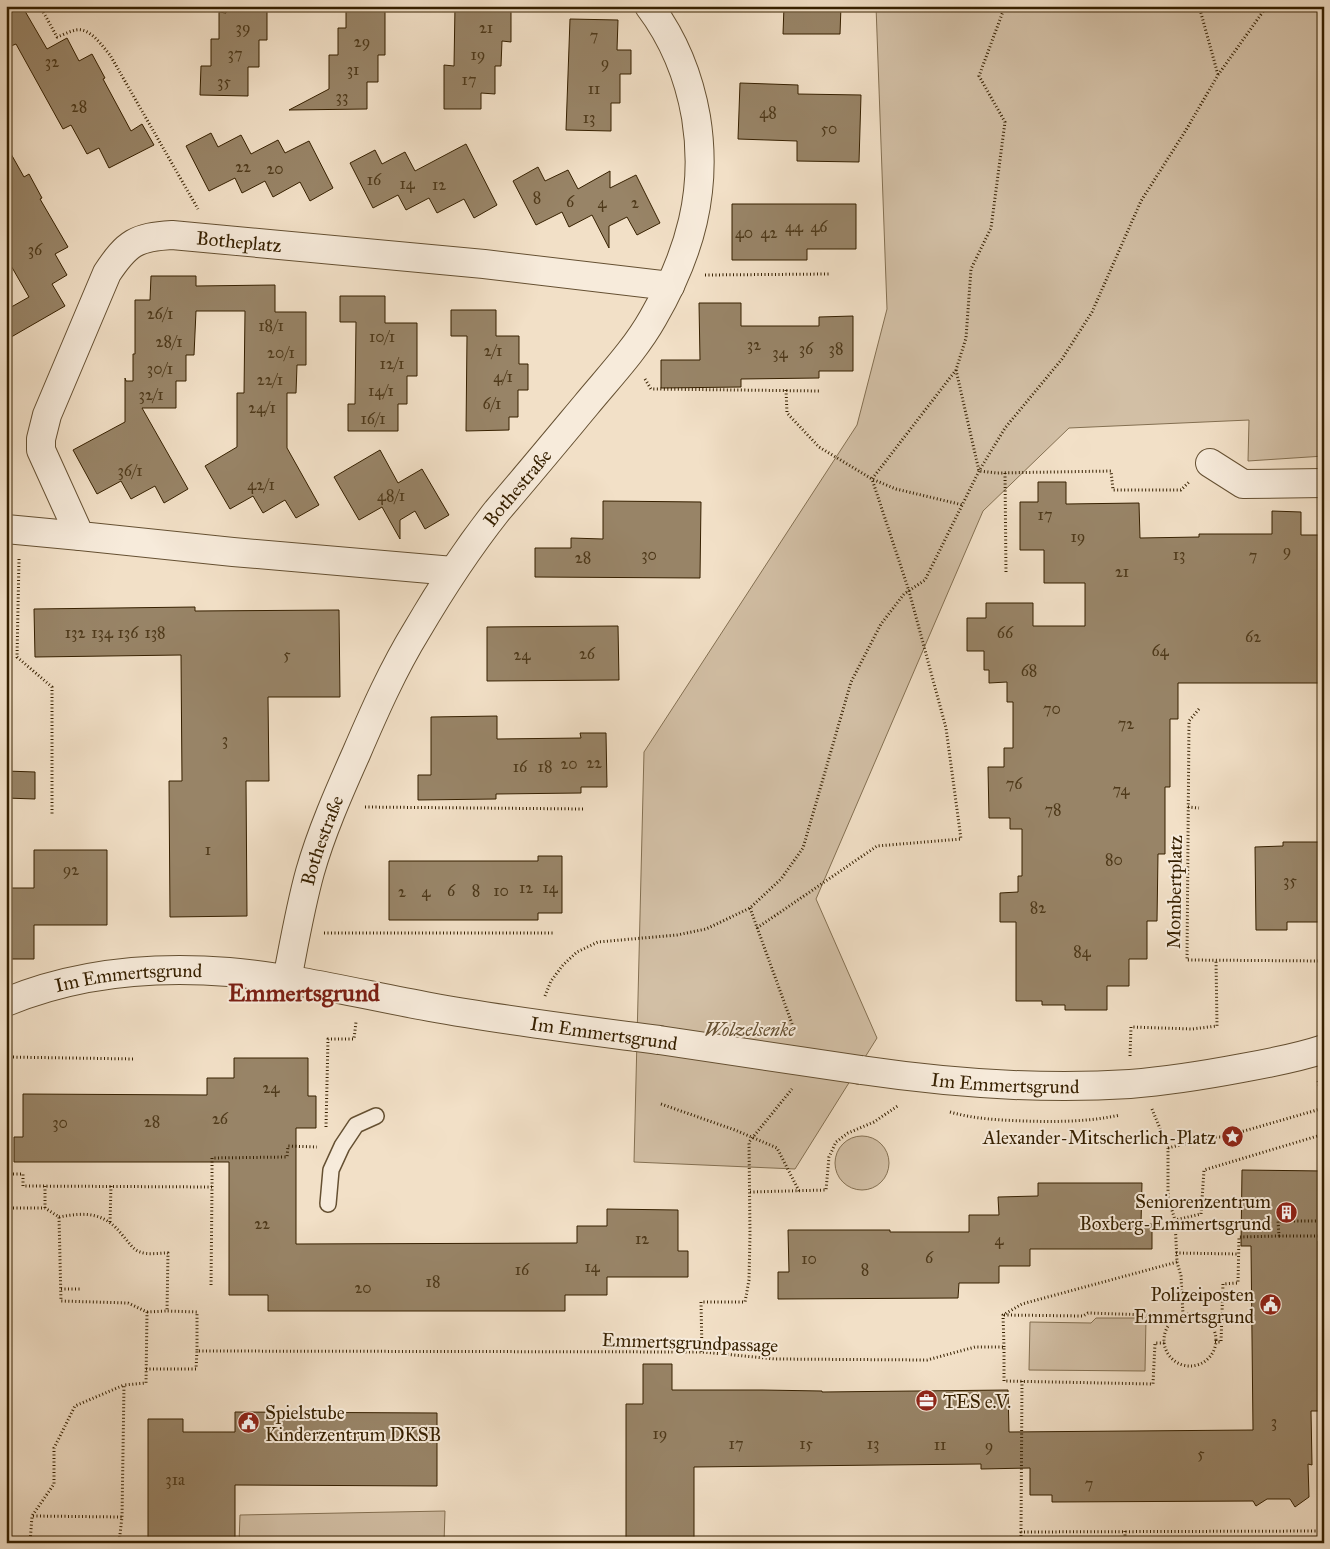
<svg xmlns="http://www.w3.org/2000/svg" width="1330" height="1549" viewBox="0 0 1330 1549" font-family="'IM FELL Great Primer',serif">
<style>
.green{fill:#d2bfa5;stroke:#847052}
.building{fill:#988467;stroke:#362000}
.lines{fill:none;stroke-linecap:round;stroke-linejoin:round}
.service-casing{stroke:#655032;stroke-width:18}
.minor-casing{stroke:#655032;stroke-width:30}
.path{stroke:#362000;stroke-width:3;stroke-dasharray:1 2.5;stroke-linecap:butt}
.service{stroke:#f7ebdb;stroke-width:15}
.minor{stroke:#f7ebdb;stroke-width:28}
.minor-bridge-casing{stroke:#655032;stroke-width:30;stroke-linecap:butt}
.minor-bridge{stroke:#f7ebdb;stroke-width:28}
.labels{text-anchor:middle;stroke-width:4;stroke-linejoin:round;paint-order:stroke}
.number-label{font-size:16px;fill:#4e391a}
.street-label{font-size:19px;fill:#362000;stroke:#f7ebdb}
.park-label{font-size:19px;font-style:italic;fill:#655032;stroke:#f7ebdb}
.poi-label{font-size:19px;fill:#362000;stroke:#f7ebdb;text-anchor:end}
.district-label{font-size:24px;font-weight:bold;fill:#7a1f14;stroke:#f7ebdb}
</style>
<rect width="100%" height="100%" fill="#f2e0c7"/>
<filter id="stains"><feTurbulence type="fractalNoise" baseFrequency=".004" numOctaves="4"/><feColorMatrix values="0 0 0 0 .2 0 0 0 0 .09 0 0 0 0 .02 0 0 0 .5 -.17"/></filter>
<radialGradient id="worn" r=".72"><stop offset=".6" stop-color="#630" stop-opacity="0"/><stop offset="1" stop-color="#630" stop-opacity=".3"/></radialGradient>
<!-- green -->
<g class="green">
<polygon points="876,6 1324,6 1324,456 1248,461 1249,420 1069,428 983,511 816,899 877,1038 795,1169 634,1162 644,752 857,425 887,309"/>
<circle cx="862" cy="1163" r="27"/>
<polygon points="1096,1318 1146,1318 1145,1371 1029,1370 1030,1322 1091,1323"/>
<polygon points="445,1511 444,1543 239,1543 240,1515"/>
</g>
<!-- building -->
<g class="building">
<polygon points="6,6 22,6 47,49 67,38 79,61 92,54 105,78 103,79 131,131 142,124 154,145 109,168 99,148 87,154 71,125 63,129 16,44 6,48"/>
<polygon points="226,6 267,6 267,40 259,40 259,67 248,67 248,96 200,95 201,66 211,66 211,39 219,39 219,12 226,13"/>
<polygon points="346,6 385,6 385,55 378,55 378,82 367,82 367,109 289,110 329,89 329,55 338,55 338,28 346,28"/>
<polygon points="455,6 511,6 511,42 502,41 501,66 495,66 495,94 481,93 481,109 444,109 444,65 454,66"/>
<polygon points="784,6 841,6 840,34 783,34"/>
<polygon points="570,19 618,20 617,50 631,50 631,74 620,74 620,103 611,103 611,131 566,130"/>
<polygon points="740,83 798,85 798,94 861,95 859,162 797,161 797,141 738,139"/>
<polygon points="211,133 218,147 241,135 251,154 278,140 285,153 309,141 333,188 310,201 300,182 273,197 265,181 242,193 235,178 209,191 186,146"/>
<polygon points="466,144 497,205 474,218 464,199 437,213 429,198 406,210 398,195 373,208 350,163 375,150 382,164 405,152 415,171"/>
<polygon points="6,145 24,177 29,174 42,198 40,199 68,247 55,254 67,275 52,284 65,306 6,340 6,310 29,297 6,257"/>
<polygon points="538,167 545,181 568,170 578,189 610,171 610,188 636,175 660,223 637,235 627,217 609,226 609,248 592,215 569,227 562,212 536,225 513,181"/>
<polygon points="732,204 856,204 856,249 807,249 807,260 732,260"/>
<polygon points="151,276 196,276 196,286 275,285 275,312 306,312 306,365 297,365 296,393 287,393 287,448 319,505 296,518 285,500 263,513 253,496 230,509 205,466 237,447 237,393 244,393 245,311 196,311 194,355 186,355 186,381 176,381 176,408 142,408 188,489 164,503 155,486 131,499 121,481 97,494 73,450 125,422 125,378 126,381 133,381 133,354 135,354 135,300 150,300"/>
<polygon points="340,296 385,296 385,323 417,323 417,376 407,376 407,404 398,404 398,431 348,431 348,404 355,404 356,322 340,322"/>
<polygon points="699,303 741,303 741,326 819,326 819,317 853,316 853,371 819,371 819,378 741,379 741,387 661,388 661,360 700,360"/>
<polygon points="451,310 496,310 496,336 519,336 519,364 528,364 528,390 518,390 518,417 509,417 509,430 466,431 467,336 451,336"/>
<polygon points="380,450 398,483 422,469 449,515 425,529 415,511 400,520 400,539 382,507 359,520 334,477"/>
<polygon points="1038,482 1066,482 1066,504 1139,503 1140,538 1199,537 1199,534 1272,534 1272,511 1301,512 1301,535 1324,535 1324,683 1178,683 1178,719 1170,719 1170,787 1165,787 1165,854 1158,854 1157,921 1147,921 1147,959 1129,959 1129,986 1107,986 1107,1010 1065,1010 1065,1005 1042,1005 1042,1001 1016,1001 1016,922 1000,922 1000,893 1018,892 1018,876 1022,876 1022,829 1010,829 1010,818 989,818 988,767 1004,767 1004,748 1013,748 1013,702 1007,702 1007,682 989,683 989,670 984,670 984,651 967,651 967,618 986,618 986,603 1033,603 1033,626 1085,626 1085,583 1044,583 1044,550 1020,550 1020,502 1038,502"/>
<polygon points="603,501 701,502 700,578 535,577 535,548 571,548 571,538 603,539"/>
<polygon points="195,607 195,611 339,610 340,697 268,697 269,781 246,781 247,916 170,917 169,781 182,781 181,655 35,657 34,609"/>
<polygon points="618,626 619,680 487,681 487,627"/>
<polygon points="497,716 497,739 581,738 580,733 606,733 607,787 581,787 581,793 496,794 496,799 418,800 418,775 431,775 431,717"/>
<polygon points="6,771 35,772 35,799 6,798"/>
<polygon points="1283,842 1324,842 1324,922 1287,922 1287,930 1256,930 1255,847 1283,846"/>
<polygon points="34,850 107,850 107,925 34,925 34,959 6,959 6,888 34,888"/>
<polygon points="538,856 562,856 562,913 538,913 538,920 389,920 389,861 538,861"/>
<polygon points="234,1058 308,1058 308,1096 316,1096 316,1128 296,1128 296,1244 577,1243 577,1226 607,1226 607,1209 678,1210 678,1251 688,1251 688,1277 607,1277 607,1295 565,1295 565,1311 268,1311 268,1295 229,1295 229,1162 14,1162 14,1137 23,1137 23,1094 207,1095 207,1078 234,1078"/>
<polygon points="1242,1170 1324,1171 1324,1240 1318,1241 1319,1411 1311,1411 1312,1465 1308,1464 1309,1497 1295,1507 1290,1499 1267,1499 1256,1506 1253,1501 1052,1502 1052,1495 1030,1495 1030,1468 981,1469 981,1464 694,1467 694,1538 670,1538 670,1543 626,1543 626,1404 643,1404 643,1364 672,1364 672,1390 762,1390 822,1391 822,1392 1008,1390 1009,1432 1253,1430 1251,1246 1241,1246"/>
<polygon points="1038,1183 1142,1183 1141,1224 1152,1224 1152,1249 1030,1249 1030,1266 999,1266 999,1283 959,1283 958,1298 778,1299 778,1272 789,1272 788,1230 890,1230 890,1232 969,1232 969,1215 999,1215 998,1197 1038,1196"/>
<polygon points="235,1412 437,1413 437,1486 235,1485 235,1541 148,1543 148,1419 183,1419 183,1432 235,1432"/>
</g>
<g class="lines">
<defs>
<polyline id="service" points="328,1204 331,1170 342,1146 356,1125 376,1116"/>
<g id="minor">
<polyline points="1210,463 1243,484 1324,483"/>
<polyline points="6,529 80,536"/>
<path id="s1" d="M453,571L233,552L80,536L41,450V439L47,415L107,273C127,243 136,237 172,235L484,264L670,286"/>
<path id="s2" d="M287,980C294,944 300,908 310,872C321,833 339,792 356,754C374,712 393,669 417,630C441,589 467,549 497,511C527,476 556,441 586,405C609,377 635,350 653,318C690,254 708,191 696,117C689,77 674,39 649,6"/>
<path id="s3" d="M6,1002C76,973 154,966 229,972C297,978 364,995 430,1007C506,1021 582,1030 659,1040"/>
<path id="s4" d="M861,1070C950,1083 1040,1090 1130,1084C1167,1081 1205,1075 1242,1068C1270,1063 1297,1058 1324,1049"/>
</g>
</defs>
<!-- service casing -->
<use href="#service" class="service-casing"/>
<!-- minor casing -->
<use href="#minor" class="minor-casing"/>
<!-- path -->
<g class="path">
<path d="M40,6L57,37C63,35 70,31 76,30C90,27 103,47 110,55L198,209"/>
<polyline points="1199,6 1218,75"/>
<polyline points="705,275 830,274"/>
<polyline points="956,370 979,471 997,473 1111,471 1113,490 1181,490 1189,482"/>
<polyline points="645,379 651,389 819,391"/>
<polyline points="786,390 787,413 819,447 872,479 896,489 963,505"/>
<polyline points="1005,473 1006,572"/>
<polyline points="19,559 17,657 52,687 52,815"/>
<polyline points="1199,709 1189,721 1187,960 1324,961"/>
<polyline points="365,807 585,809"/>
<polyline points="1188,807 1199,808"/>
<polyline points="750,908 795,1032"/>
<polyline points="757,928 877,846 961,839 946,728 909,591 872,479 956,370 966,338 971,269 991,228 1005,122 979,76 1005,6"/>
<polyline points="324,933 554,933"/>
<polyline points="545,996 551,981 563,965 577,952 598,942 677,935 706,929 750,908 781,879 803,848 851,682 881,624 904,594 925,580 979,471 1005,428 1062,359 1092,312 1141,201 1186,130 1218,75 1267,6"/>
<polyline points="1130,1056 1131,1027 1192,1029 1217,1026 1216,960"/>
<polyline points="6,1057 135,1059"/>
<polyline points="1318,1081 1324,1102"/>
<polyline points="661,1104 735,1130 777,1148 799,1191"/>
<polyline points="1152,1109 1168,1148 1168,1197 1175,1220"/>
<path d="M950,1112C974,1119 999,1120 1024,1121C1056,1122 1088,1122 1120,1115"/>
<polyline points="326,1127 328,1039 354,1039 356,1022"/>
<polyline points="1168,1148 1212,1137 1223,1137 1324,1108"/>
<polyline points="6,1174 23,1174 23,1186 212,1187 211,1286"/>
<polyline points="212,1187 212,1158 287,1157 288,1146 317,1147"/>
<polyline points="750,1192 826,1190 829,1157 836,1142 848,1133 874,1122 899,1105"/>
<polyline points="6,1208 45,1208 59,1217 61,1301 128,1303 147,1312 146,1383 124,1385 122,1517 119,1543"/>
<polyline points="45,1208 45,1186"/>
<path d="M59,1217C86,1212 105,1212 123,1236C128,1241 133,1250 140,1252C147,1255 159,1253 168,1253L167,1311L197,1312V1351"/>
<polyline points="110,1222 111,1186"/>
<polyline points="1279,1236 1320,1236 1320,1294 1324,1294"/>
<polyline points="1176,1253 1238,1254"/>
<polyline points="1177,1262 1181,1276 1183,1315"/>
<polyline points="61,1289 80,1289"/>
<polyline points="147,1312 167,1311"/>
<circle cx="1190" cy="1340" r="26"/>
<polyline points="1004,1315 1083,1316 1088,1313 1180,1316"/>
<polyline points="1215,1342 1221,1342 1223,1284 1238,1283 1239,1237 1279,1236 1278,1221 1324,1221"/>
<polyline points="1004,1347 1003,1315 1022,1304 1177,1262 1175,1220 1201,1214 1204,1170 1324,1134"/>
<polyline points="702,1352 701,1302 745,1302 749,1280 750,1234 749,1142 792,1089"/>
<polyline points="146,1369 196,1369 197,1351 702,1352 775,1359 927,1360 975,1347 1004,1347 1004,1381 1153,1384 1155,1343 1165,1343"/>
<polyline points="1022,1381 1021,1532 1322,1531 1324,1421"/>
<polyline points="33,1516 122,1517"/>
<polyline points="1125,1531 1125,1543"/>
<polyline points="30,1543 32,1516 54,1484 54,1448 75,1406 124,1385"/>
<polyline points="1021,1543 1021,1532"/>
</g>
<!-- service -->
<use href="#service" class="service"/>
<!-- minor -->
<use href="#minor" class="minor"/>
<defs>
<polyline id="minor-bridge" points="659,1040 861,1070"/>
</defs>
<!-- minor-bridge casing -->
<use href="#minor-bridge" class="minor-bridge-casing"/>
<!-- minor-bridge -->
<use href="#minor-bridge" class="minor-bridge"/>
</g>
<!-- icons -->
<defs>
<symbol id="sight-disc" viewBox="-11 -11 22 22"><circle r="9.5" fill="#8f2418" stroke="#f7ebdb"/><path d="M0-6L1.8-2.2L6-1.7L2.9 1.2L3.7 5.4L0 3.3L-3.7 5.4L-2.9 1.2L-6-1.7L-1.8-2.2Z" fill="#fff"/></symbol>
<symbol id="building-disc" viewBox="-11 -11 22 22"><circle r="9.5" fill="#8f2418" stroke="#f7ebdb"/><path d="M-4-6H4V6H1V3H-1V6H-4ZM-2.5-4.3h1.7v1.8h-1.7ZM.8-4.3h1.7v1.8H.8ZM-2.5-1h1.7V.8h-1.7ZM.8-1h1.7V.8H.8Z" fill="#fff"/></symbol>
<symbol id="civic-disc" viewBox="-11 -11 22 22"><circle r="9.5" fill="#8f2418" stroke="#f7ebdb"/><path d="M-.6-6.5H3V-4.5H.6V-3L4-1V1h2V6H-6V1h2V-1L-.6-3ZM-1.2 2.5V6h2.4V2.5Z" fill="#fff"/></symbol>
<symbol id="office-disc" viewBox="-11 -11 22 22"><circle r="9.5" fill="#8f2418" stroke="#f7ebdb"/><path d="M-6-3h4V-5.5h4V-3h4V5H-6ZM-1-4.5V-3h2v-1.5ZM-6 0V1H6V0Z" fill="#fff"/></symbol>
</defs>
<g fill-rule="evenodd">
<use href="#sight-disc" x="1220" y="1124" width="25" height="25"/>
<use href="#building-disc" x="1274" y="1200" width="25" height="25"/>
<use href="#civic-disc" x="1258" y="1292" width="25" height="25"/>
<use href="#office-disc" x="914" y="1388" width="25" height="25"/>
<use href="#civic-disc" x="236" y="1410" width="25" height="25"/>
</g>
<g class="labels">
<!-- number labels -->
<g class="number-label">
<text x="243" y="33">39</text>
<text x="486" y="33">21</text>
<text x="594" y="41">7</text>
<text x="362" y="47">29</text>
<text x="235" y="59">37</text>
<text x="478" y="60">19</text>
<text x="52" y="67">32</text>
<text x="605" y="68">9</text>
<text x="353" y="75">31</text>
<text x="469" y="85">17</text>
<text x="224" y="87">35</text>
<text x="594" y="94">11</text>
<text x="342" y="102">33</text>
<text x="79" y="112">28</text>
<text x="768" y="118">48</text>
<text x="589" y="123">13</text>
<text x="829" y="134">50</text>
<text x="243" y="172">22</text>
<text x="275" y="174">20</text>
<text x="374" y="185">16</text>
<text x="407" y="189">14</text>
<text x="439" y="190">12</text>
<text x="537" y="203">8</text>
<text x="570" y="207">6</text>
<text x="602" y="208">4</text>
<text x="635" y="208">2</text>
<text x="794" y="232">44</text>
<text x="819" y="232">46</text>
<text x="744" y="238">40</text>
<text x="769" y="238">42</text>
<text x="35" y="255">36</text>
<text x="160" y="319">26/1</text>
<text x="271" y="331">18/1</text>
<text x="382" y="342">10/1</text>
<text x="169" y="347">28/1</text>
<text x="754" y="350">32</text>
<text x="806" y="354">36</text>
<text x="836" y="354">38</text>
<text x="493" y="356">2/1</text>
<text x="281" y="358">20/1</text>
<text x="780" y="358">34</text>
<text x="392" y="369">12/1</text>
<text x="160" y="374">30/1</text>
<text x="503" y="382">4/1</text>
<text x="270" y="385">22/1</text>
<text x="381" y="396">14/1</text>
<text x="151" y="400">32/1</text>
<text x="492" y="409">6/1</text>
<text x="262" y="413">24/1</text>
<text x="373" y="424">16/1</text>
<text x="130" y="476">36/1</text>
<text x="261" y="490">42/1</text>
<text x="391" y="501">48/1</text>
<text x="1045" y="520">17</text>
<text x="1078" y="542">19</text>
<text x="1287" y="556">9</text>
<text x="649" y="560">30</text>
<text x="1179" y="560">13</text>
<text x="1253" y="561">7</text>
<text x="583" y="563">28</text>
<text x="1122" y="577">21</text>
<text x="75" y="638">132</text>
<text x="102" y="638">134</text>
<text x="128" y="638">136</text>
<text x="155" y="638">138</text>
<text x="1005" y="638">66</text>
<text x="1253" y="642">62</text>
<text x="1160" y="656">64</text>
<text x="587" y="659">26</text>
<text x="287" y="660">5</text>
<text x="522" y="660">24</text>
<text x="1029" y="676">68</text>
<text x="1052" y="714">70</text>
<text x="1126" y="729">72</text>
<text x="225" y="745">3</text>
<text x="594" y="768">22</text>
<text x="569" y="769">20</text>
<text x="520" y="772">16</text>
<text x="545" y="772">18</text>
<text x="1014" y="789">76</text>
<text x="1121" y="795">74</text>
<text x="1053" y="815">78</text>
<text x="208" y="855">1</text>
<text x="1114" y="865">80</text>
<text x="71" y="875">92</text>
<text x="1290" y="886">35</text>
<text x="526" y="893">12</text>
<text x="550" y="893">14</text>
<text x="451" y="896">6</text>
<text x="476" y="896">8</text>
<text x="501" y="896">10</text>
<text x="402" y="897">2</text>
<text x="426" y="897">4</text>
<text x="1038" y="913">82</text>
<text x="1082" y="957">84</text>
<text x="271" y="1093">24</text>
<text x="220" y="1124">26</text>
<text x="152" y="1127">28</text>
<text x="60" y="1128">30</text>
<text x="262" y="1229">22</text>
<text x="642" y="1244">12</text>
<text x="999" y="1245">4</text>
<text x="929" y="1263">6</text>
<text x="809" y="1264">10</text>
<text x="592" y="1272">14</text>
<text x="522" y="1275">16</text>
<text x="865" y="1275">8</text>
<text x="433" y="1287">18</text>
<text x="363" y="1293">20</text>
<text x="1274" y="1427">3</text>
<text x="660" y="1439">19</text>
<text x="736" y="1449">17</text>
<text x="806" y="1449">15</text>
<text x="873" y="1449">13</text>
<text x="940" y="1450">11</text>
<text x="989" y="1451">9</text>
<text x="1201" y="1459">5</text>
<text x="175" y="1485">31a</text>
<text x="1089" y="1489">7</text>
</g>
<!-- street labels -->
<g class="street-label">
<text dy="7" stroke="none"><textPath href="#s1" startOffset="806">Botheplatz</textPath></text>
<text dy="7" stroke="none"><textPath href="#s2" startOffset="550">Bothestraße</textPath></text>
<text dy="7" stroke="none"><textPath href="#s2" startOffset="144">Bothestraße</textPath></text>
<text transform="translate(1174 892) rotate(-89)" y="7">Mombertplatz</text>
<text dy="7" stroke="none"><textPath href="#s3" startOffset="126">Im Emmertsgrund</textPath></text>
<text transform="translate(604 1033) rotate(8)" y="7">Im Emmertsgrund</text>
<text dy="7" stroke="none"><textPath href="#s4" startOffset="145">Im Emmertsgrund</textPath></text>
<text transform="translate(690 1342) rotate(2)" y="7">Emmertsgrundpassage</text>
</g>
<!-- park labels -->
<g class="park-label">
<text x="750" y="1036">Wolzelsenke</text>
</g>
<!-- poi labels -->
<g class="poi-label">
<text x="1216" y="1144">Alexander-Mitscherlich-Platz</text>
<text x="1271" y="1208">Seniorenzentrum<tspan x="1271" dy="22">Boxberg-Emmertsgrund</tspan></text>
<text x="1254" y="1301">Polizeiposten<tspan x="1254" dy="22">Emmertsgrund</tspan></text>
<text x="943" y="1408" text-anchor="start">TES e.V.</text>
<text x="265" y="1419" text-anchor="start">Spielstube<tspan x="265" dy="22">Kinderzentrum DKSB</tspan></text>
</g>
<!-- district labels -->
<g class="district-label">
<text x="304" y="1001">Emmertsgrund</text>
</g>
</g>
<!-- margin -->
<rect width="1330" height="1549" fill="none" stroke="#f2e0c7" stroke-width="25"/>
<rect x="8" y="8" width="1315" height="1534" fill="none" stroke="#362000" stroke-width="2.5"/>
<rect x="12" y="12" width="1305" height="1524" fill="none" stroke="#362000"/>
<rect width="100%" height="100%" filter="url(#stains)"/>
<rect width="100%" height="100%" fill="url(#worn)"/>
</svg>
